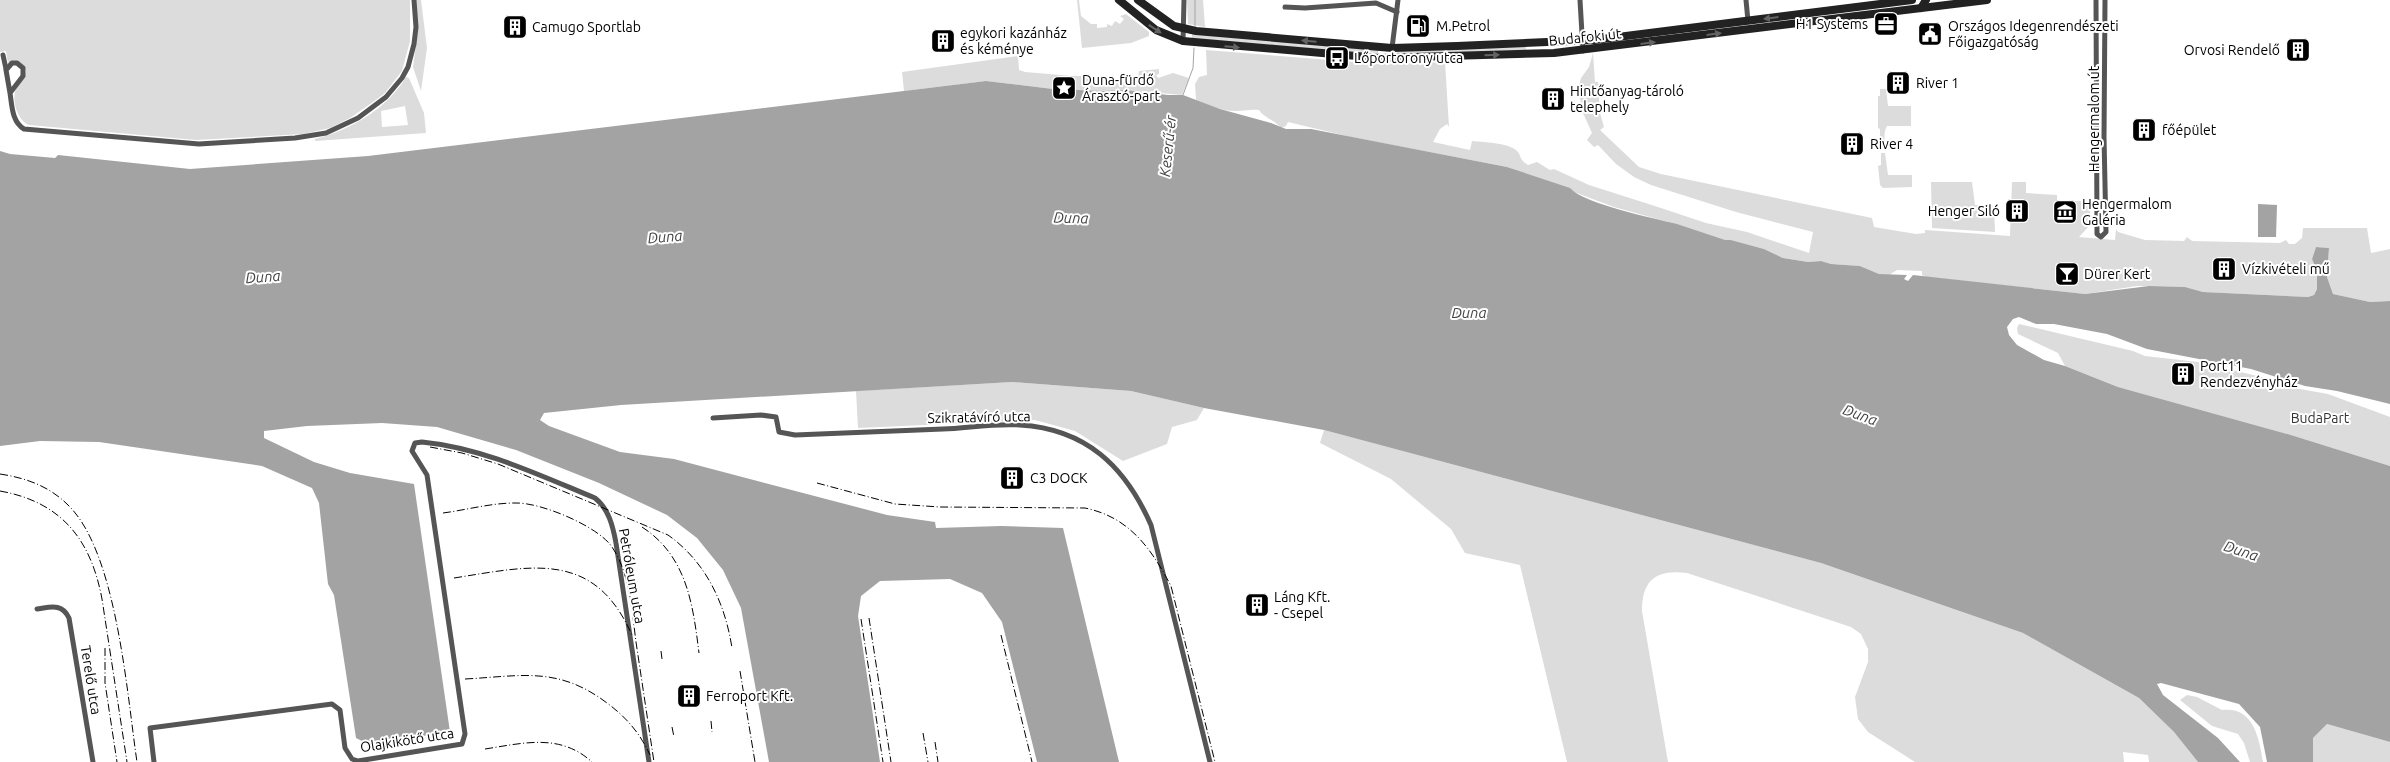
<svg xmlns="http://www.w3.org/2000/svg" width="2390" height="762" viewBox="0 0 2390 762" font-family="Ubuntu,sans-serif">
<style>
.green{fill:#dcdcdc;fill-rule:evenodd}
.water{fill:#a3a3a3}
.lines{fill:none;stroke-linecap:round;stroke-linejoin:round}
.stream{stroke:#a3a3a3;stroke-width:1}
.street{stroke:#555;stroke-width:5}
.secondary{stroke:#222;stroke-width:8}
.rail{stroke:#000;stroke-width:1;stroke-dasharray:8 2.5 1 2.5;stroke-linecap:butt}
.oneway{fill:#646464}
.labels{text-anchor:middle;stroke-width:4;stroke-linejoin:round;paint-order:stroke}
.poi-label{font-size:14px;fill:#000;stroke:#fff;text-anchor:start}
.street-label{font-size:14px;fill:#000;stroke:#fff}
.park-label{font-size:14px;fill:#333;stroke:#fff}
.water-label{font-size:15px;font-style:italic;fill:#444;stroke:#fff}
</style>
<rect width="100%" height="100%" fill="#fff"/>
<!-- green -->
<g class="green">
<path d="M0,0H410V41L402,71L385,93L373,102L350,118L330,128L303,134L196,140L29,125C18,121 11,100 16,89C18,83 23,78 26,71C23,62 16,58 8,63L6,51L0,52Z"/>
<polygon points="416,0 421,0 427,48 421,91 413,67 418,28"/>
<polygon points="1077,0 1079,0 1081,16 1091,24 1097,24 1097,28 1107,27 1107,24 1112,26 1115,21 1120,24 1124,19 1120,16 1126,14 1149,32 1149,36 1131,43 1082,48"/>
<polygon points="1187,0 1203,0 1205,27 1188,24"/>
<polygon points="1192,34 1378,50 1378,53 1192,40"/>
<polygon points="1526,46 1526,50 1398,54 1396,51"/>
<path d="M1206,50L1380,64L1445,62L1449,127L1447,124L1440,129L1433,142L1470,150L1472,141C1482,142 1508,143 1516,150C1522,155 1518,159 1528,165L1537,162L1550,170L1554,169L1589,185L1661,208L1706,223L1747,232L1809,253L1813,232L1736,212L1651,185L1634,177L1616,164L1598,145L1594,147L1587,140L1592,133L1583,113L1578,89L1581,78L1589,67L1593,53L1595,82H1598L1600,113L1604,127L1600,130L1639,167L1661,174L1872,218L1874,227L1916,234L1925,233V230L2010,236L2012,182H2026V193L2057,195V201H2090V225L2079,237L2115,240L2116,229L2118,232L2145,240L2184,241L2187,237L2192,241L2280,243L2286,240L2289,244H2295L2302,238L2303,228H2367L2371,253L2390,249V301L2370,302L2333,294L2327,277L2329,248L2316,247L2312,259L2317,271V289L2314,295L2308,297L2203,292L2185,287L2137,286L2085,294L1926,277L1922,275V271L1897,270L1889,275L1879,274L1860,266L1831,264L1821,261L1808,262L1783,258L1764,249L1731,240L1725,241L1679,225L1614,207L1507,167L1351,137L1288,122L1286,126L1281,128C1275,120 1264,118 1259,110C1250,109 1244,111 1235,111C1221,111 1209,105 1196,100L1195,84L1199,77L1207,75Z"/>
<polygon points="1018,56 1019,70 1025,72 1072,76 1100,76 1124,82 1138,79 1139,71 1159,69 1159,74 1156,75 1158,78 1173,73 1189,78 1182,95 1126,90 1104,91 1053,89 986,81 904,91 902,72"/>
<path d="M406,77L409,78L424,113L426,133L315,141V139C349,131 388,108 406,77ZM405,106L408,125L382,127L381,111Z"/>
<path d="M1880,89H1886L1888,106H1911V126H1887C1883,132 1885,142 1885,148H1878V141H1880V129L1878,128V96H1880Z"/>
<polygon points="1881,153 1885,153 1888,175 1912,175 1912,187 1883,188 1880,185 1878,166 1881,165"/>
<polygon points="1931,182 1972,182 1975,205 1994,206 1995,232 1932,228"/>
<polygon points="2019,324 2133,351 2145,356 2198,362 2266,378 2289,387 2328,394 2390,417 2390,466 2291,435 2118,387 2065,366 2058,353 2018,334 2017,328"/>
<polygon points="1012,382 1131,391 1204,408 1197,420 1172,427 1167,444 1123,461 1075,431 1035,420 858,428 856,391"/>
<path d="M1324,430L1821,563L2023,633L2139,698L2174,732L2198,762H2149L2148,755L2123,752L2124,762H1915L1868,732L1858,719L1855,697L1868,662V649L1861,634L1851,627L1687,573C1657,569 1642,579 1642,611L1668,762H1567L1520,565L1465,553L1451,529L1391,479L1320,443Z"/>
<path d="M2187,695L2197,697L2222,710C2253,706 2259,737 2263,762H2250L2244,743L2238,734L2212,726L2180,700Z"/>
<polygon points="2327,724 2390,742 2390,762 2313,762 2313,738"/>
</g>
<!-- water -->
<g class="water">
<path d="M986,81L1053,89L1104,91L1126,90L1168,95H1183L1220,109L1271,123L1286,129H1311L1507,167L1570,188C1584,204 1653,218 1677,224C1693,229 1709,235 1725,240H1731L1764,249L1783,258L1808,262L1821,261L1831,264L1860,266L1879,274L1907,275L1904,279L1908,281L1913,275L2085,294L2149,286L2185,287L2203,292L2308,297L2314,295L2317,289V271L2312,259L2316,247L2329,248L2327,277L2333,294L2370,302L2390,301V404L2337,391L2305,386L2251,369L2147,349L2107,334L2054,324H2036L2019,317L2013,319L2007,327L2009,335L2017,345L2044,360L2065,366L2118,387L2291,435L2390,466V742L2327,724L2313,738V762H2267L2260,727L2239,704L2161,683L2157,684L2163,695L2218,738L2240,762H2198L2174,732L2139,698L2023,633L1821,563L1324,430L1204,408L1131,391L1012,382L621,405L544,413L540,420L549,426L620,452L674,459L887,515L935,522L936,528L1001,526L1063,528L1119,762H1037L1002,622L982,593L950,579L880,581L861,596L858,616L880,762H769L741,608L723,570L697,538L667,515L599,483L516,450L437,427L382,423L307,426L264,431V438L314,462L350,473L414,484L450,732L368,744L356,738L334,595L328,584L319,503L312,488L262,466L99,442L40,441L0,446V151L10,154L55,158L58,155L190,169L368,156Z"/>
<polygon points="2258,204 2277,205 2276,237 2258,237"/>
</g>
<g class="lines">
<!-- stream -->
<g class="stream">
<polyline points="1195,0 1195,26"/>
<polyline points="1183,95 1193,68 1194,48"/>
</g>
<!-- street -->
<g class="street">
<polyline points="1580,0 1583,51"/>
<polyline points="1746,0 1748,21"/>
<polyline points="2096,0 2097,234 2101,237 2106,232 2104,137 2105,0"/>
<polyline points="1285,7 1305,8 1376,3 1397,12"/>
<polyline points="1183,41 1184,0"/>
<polyline points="1392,48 1398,0"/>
<polyline points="3,55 6,69"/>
<path d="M10,93L6,70L12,63H17L23,68V76L10,93C12,106 12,122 24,129L199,144L295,138L326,133L358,118L386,97L402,78L408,67L414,44L416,27L414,0"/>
<path d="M713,418L761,415L776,417L779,432L795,435C844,433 894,431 943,429C968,428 995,423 1020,425C1086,429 1125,466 1151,525L1210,762"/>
<path d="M37,609C51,607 62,603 69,618L93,762"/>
<path d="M154,762L150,728L332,704L340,710L345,748L352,759L358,761L462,744L465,734L427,475L412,451L415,443L422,442C483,448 539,475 595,498C609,509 613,527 616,543L649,762"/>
</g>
<!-- secondary -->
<g class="secondary">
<polyline points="1119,0 1156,30 1183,41 1380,58 1554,53 1987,0"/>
<polyline points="1138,0 1174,26 1196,31 1392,48 1457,46 1594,40 1912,0"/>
<polyline points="1921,8 1926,0"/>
</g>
<!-- rail -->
<g class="rail">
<path d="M430,447L462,453L498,464L668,535C706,562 725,603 732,648"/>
<path d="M0,474C26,478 49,486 68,505C117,552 127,695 137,762"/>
<path d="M817,483L895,504L940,507L1085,508C1129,517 1151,548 1171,586L1215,762"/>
<path d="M0,491C62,502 91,540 102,599L127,762"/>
<path d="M443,513C466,510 491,503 515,503C540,502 598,526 612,547C630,573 632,612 636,642C642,682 648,722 654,762"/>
<path d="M642,527C687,556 693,605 699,653"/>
<path d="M454,578C531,566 594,549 632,635"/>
<polyline points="869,618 891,762"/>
<polyline points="861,619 883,762"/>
<polyline points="1001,635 1032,762"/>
<polyline points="105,648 105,683 117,762"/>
<polyline points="661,651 662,659"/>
<polyline points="740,671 755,762"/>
<path d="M465,679C522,676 558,666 607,703C626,717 640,733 650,755"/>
<polyline points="711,721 712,732"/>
<polyline points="672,727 674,737"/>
<polyline points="923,733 928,762"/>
<polyline points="935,742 938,762"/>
<path d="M485,749C524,743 560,733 592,762"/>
</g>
</g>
<!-- one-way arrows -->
<defs><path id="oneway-solid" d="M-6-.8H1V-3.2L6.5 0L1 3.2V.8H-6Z" transform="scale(1.25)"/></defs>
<g class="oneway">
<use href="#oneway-solid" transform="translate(1771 18) rotate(173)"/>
<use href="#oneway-solid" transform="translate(1155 29) rotate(33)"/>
<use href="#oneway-solid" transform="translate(1714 34) rotate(-7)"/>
<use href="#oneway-solid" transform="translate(1309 41) rotate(-175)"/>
<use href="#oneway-solid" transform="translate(1648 43) rotate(-7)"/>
<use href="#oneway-solid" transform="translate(1232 47) rotate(5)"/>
<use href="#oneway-solid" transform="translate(1492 55) rotate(-1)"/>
</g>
<!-- icons -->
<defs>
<symbol id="office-square" viewBox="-11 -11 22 22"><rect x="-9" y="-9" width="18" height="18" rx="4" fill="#000" stroke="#fff"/><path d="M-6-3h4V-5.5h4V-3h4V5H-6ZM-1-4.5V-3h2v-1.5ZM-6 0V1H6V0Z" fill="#fff"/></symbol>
<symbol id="fuel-square" viewBox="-11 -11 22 22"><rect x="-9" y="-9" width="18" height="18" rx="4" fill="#000" stroke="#fff"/><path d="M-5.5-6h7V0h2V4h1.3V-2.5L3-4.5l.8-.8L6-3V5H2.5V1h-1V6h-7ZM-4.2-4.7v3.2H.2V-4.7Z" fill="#fff"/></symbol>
<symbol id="building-square" viewBox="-11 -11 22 22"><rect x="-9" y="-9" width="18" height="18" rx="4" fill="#000" stroke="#fff"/><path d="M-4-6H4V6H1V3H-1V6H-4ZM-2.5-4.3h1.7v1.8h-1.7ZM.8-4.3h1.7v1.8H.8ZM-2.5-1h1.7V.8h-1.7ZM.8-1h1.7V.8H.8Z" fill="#fff"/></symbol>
<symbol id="civic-square" viewBox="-11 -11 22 22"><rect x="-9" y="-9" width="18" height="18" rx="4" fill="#000" stroke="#fff"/><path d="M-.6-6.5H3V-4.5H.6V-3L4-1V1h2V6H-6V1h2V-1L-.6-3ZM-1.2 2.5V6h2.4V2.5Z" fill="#fff"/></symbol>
<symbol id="bus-square" viewBox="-11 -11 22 22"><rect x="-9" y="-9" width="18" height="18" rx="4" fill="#000" stroke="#fff"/><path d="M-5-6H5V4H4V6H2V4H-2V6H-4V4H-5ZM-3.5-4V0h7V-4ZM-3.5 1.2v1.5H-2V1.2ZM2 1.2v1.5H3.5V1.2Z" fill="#fff"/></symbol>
<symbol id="sight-square" viewBox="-11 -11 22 22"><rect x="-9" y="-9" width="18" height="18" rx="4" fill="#000" stroke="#fff"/><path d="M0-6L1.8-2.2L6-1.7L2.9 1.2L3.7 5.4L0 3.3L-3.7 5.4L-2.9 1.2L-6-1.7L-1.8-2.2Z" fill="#fff"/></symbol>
<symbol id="museum-square" viewBox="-11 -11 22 22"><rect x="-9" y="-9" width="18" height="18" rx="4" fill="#000" stroke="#fff"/><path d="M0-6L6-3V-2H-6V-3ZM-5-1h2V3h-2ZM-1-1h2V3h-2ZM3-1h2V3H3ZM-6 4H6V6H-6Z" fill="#fff"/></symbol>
<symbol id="bar-square" viewBox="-11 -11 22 22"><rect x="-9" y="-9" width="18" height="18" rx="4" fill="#000" stroke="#fff"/><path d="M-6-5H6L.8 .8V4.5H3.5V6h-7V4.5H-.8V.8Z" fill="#fff"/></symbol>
</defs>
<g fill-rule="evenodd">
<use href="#office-square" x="1872" y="10" width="28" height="28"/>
<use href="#fuel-square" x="1404" y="12" width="28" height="28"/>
<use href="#building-square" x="501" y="13" width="28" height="28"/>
<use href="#civic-square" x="1916" y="20" width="28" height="28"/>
<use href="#building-square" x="929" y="27" width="28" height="28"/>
<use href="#building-square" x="2284" y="36" width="28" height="28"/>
<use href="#bus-square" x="1323" y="44" width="28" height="28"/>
<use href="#building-square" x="1884" y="69" width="28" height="28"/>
<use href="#sight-square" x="1050" y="74" width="28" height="28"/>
<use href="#building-square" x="1539" y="85" width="28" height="28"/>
<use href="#building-square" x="2130" y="116" width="28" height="28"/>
<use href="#building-square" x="1838" y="130" width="28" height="28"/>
<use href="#building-square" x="2003" y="197" width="28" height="28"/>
<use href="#museum-square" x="2051" y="198" width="28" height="28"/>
<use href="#building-square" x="2210" y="255" width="28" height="28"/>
<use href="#bar-square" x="2053" y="260" width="28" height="28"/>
<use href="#building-square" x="2169" y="360" width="28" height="28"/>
<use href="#building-square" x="998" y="464" width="28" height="28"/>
<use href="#building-square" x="1243" y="591" width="28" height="28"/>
<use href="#building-square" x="675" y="682" width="28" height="28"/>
</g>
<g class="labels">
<!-- poi labels -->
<g class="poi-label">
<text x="1868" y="29" text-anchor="end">H1 Systems</text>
<text x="1436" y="31">M.Petrol</text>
<text x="1948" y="31">Országos Idegenrendészeti<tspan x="1948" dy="16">Főigazgatóság</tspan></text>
<text x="532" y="32">Camugo Sportlab</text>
<text x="960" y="38">egykori kazánház<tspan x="960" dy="16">és kéménye</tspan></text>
<text x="2280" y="55" text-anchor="end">Orvosi Rendelő</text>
<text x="1354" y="63">Lőportorony utca</text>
<text x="1082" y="85">Duna-fürdő<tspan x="1082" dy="16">Árasztó-part</tspan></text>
<text x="1916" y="88">River 1</text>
<text x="1570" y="96">Hintőanyag-tároló<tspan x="1570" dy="16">telephely</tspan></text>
<text x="2162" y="135">főépület</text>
<text x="1870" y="149">River 4</text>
<text x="2082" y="209">Hengermalom<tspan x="2082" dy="16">Galéria</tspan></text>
<text x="2000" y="216" text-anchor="end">Henger Siló</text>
<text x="2242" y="274">Vízkivételi mű</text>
<text x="2084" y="279">Dürer Kert</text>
<text x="2200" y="371">Port11<tspan x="2200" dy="16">Rendezvényház</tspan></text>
<text x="1030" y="483">C3 DOCK</text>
<text x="1274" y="602">Láng Kft.<tspan x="1274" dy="16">- Csepel</tspan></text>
<text x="706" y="701">Ferroport Kft.</text>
</g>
<!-- street labels -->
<g class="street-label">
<text transform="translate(1585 37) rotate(-6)" y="5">Budafoki út</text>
<text transform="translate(2094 119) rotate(-90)" y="5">Hengermalom út</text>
<text transform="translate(979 417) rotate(-1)" y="5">Szikratávíró utca</text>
<text transform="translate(632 576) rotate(80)" y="5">Petróleum utca</text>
<text transform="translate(91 680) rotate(81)" y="5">Terelő utca</text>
<text transform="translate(407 740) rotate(-9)" y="5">Olajkikötő utca</text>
</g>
<!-- park labels -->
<g class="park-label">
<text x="2320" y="423">BudaPart</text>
</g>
<!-- water labels -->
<g class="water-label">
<text transform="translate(1168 146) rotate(-84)" y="5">Keserű-ér</text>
<text transform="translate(1071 218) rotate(2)" y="5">Duna</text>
<text transform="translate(665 237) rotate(-5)" y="5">Duna</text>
<text transform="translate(263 277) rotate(-4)" y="5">Duna</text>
<text x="1469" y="318">Duna</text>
<text transform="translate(1860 415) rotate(20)" y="5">Duna</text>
<text transform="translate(2241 551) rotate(18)" y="5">Duna</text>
</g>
</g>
</svg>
